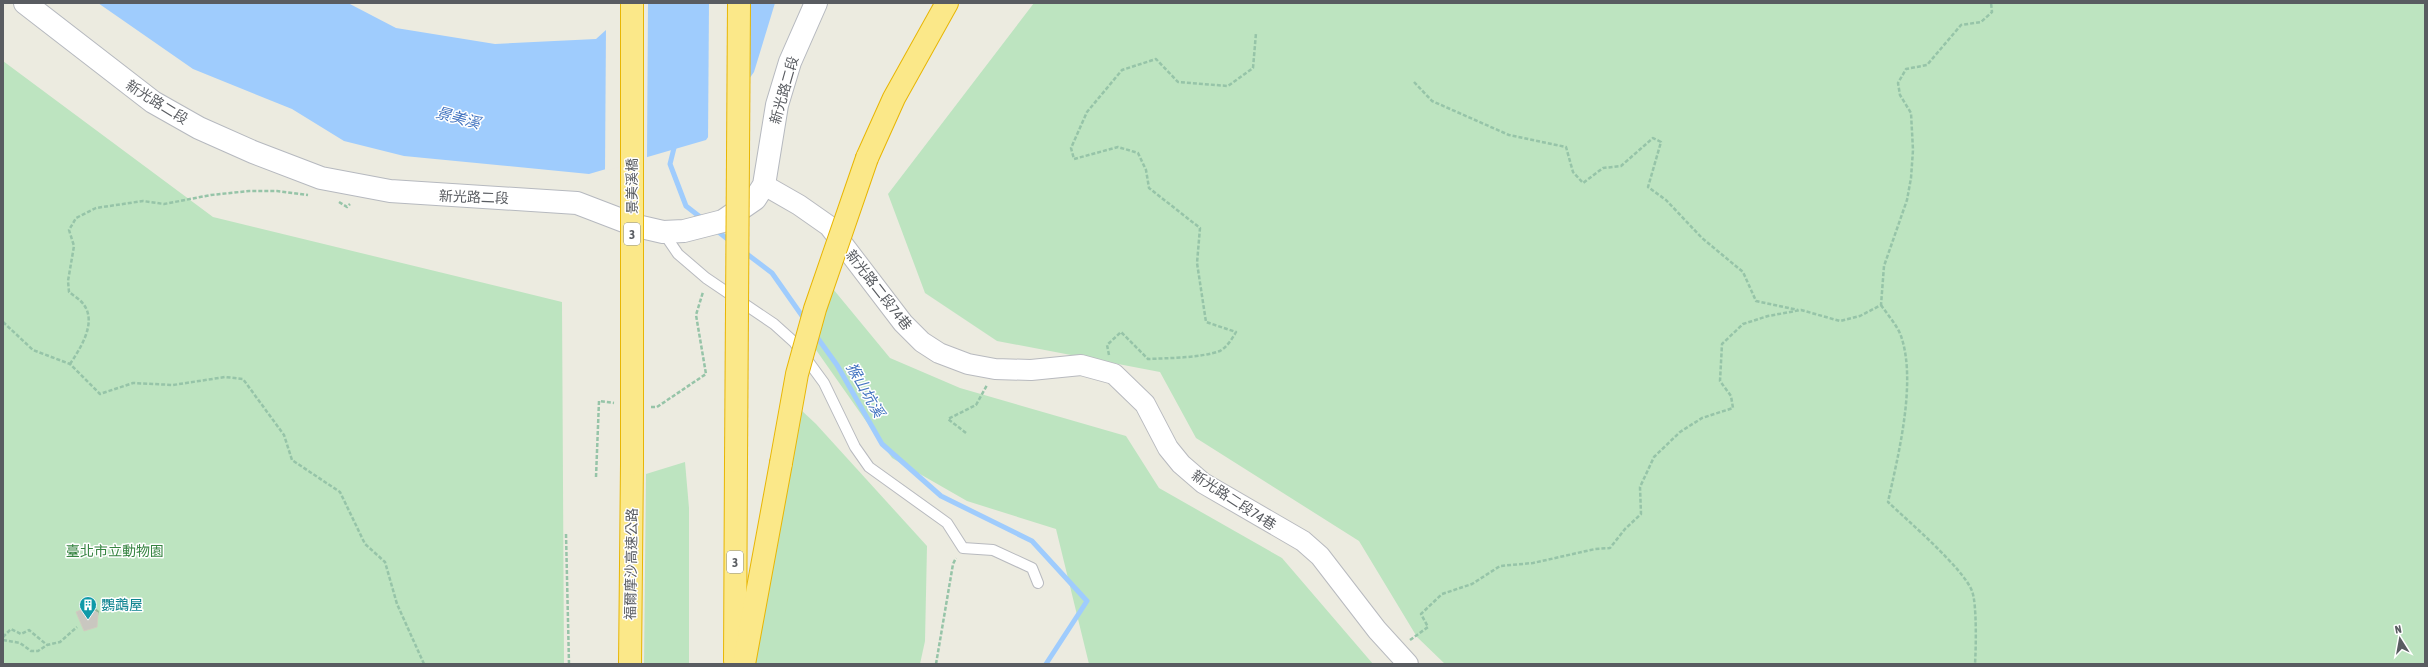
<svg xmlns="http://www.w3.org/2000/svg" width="2428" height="667" viewBox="0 0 2428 667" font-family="'Asap Condensed','Noto Sans TC',sans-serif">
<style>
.green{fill:#bde4c0}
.water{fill:#9fccfd}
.pier{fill:#ecebe0}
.shadow{fill:#0003}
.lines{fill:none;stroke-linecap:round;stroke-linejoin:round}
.stream{stroke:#9fccfd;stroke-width:5}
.building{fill:#c9c7c0;stroke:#d0cdbf}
.lane-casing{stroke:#b8babf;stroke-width:12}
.street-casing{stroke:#b8babf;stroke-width:22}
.secondary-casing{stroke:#b6b9bf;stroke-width:24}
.highway-casing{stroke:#e8b604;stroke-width:24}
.path{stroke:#96c4a8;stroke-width:2.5;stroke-dasharray:4 2;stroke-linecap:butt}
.lane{stroke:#fff;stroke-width:10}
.street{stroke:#fff;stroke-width:20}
.secondary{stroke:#fff;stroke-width:22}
.highway{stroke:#fbe889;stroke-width:22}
.highway-bridge-casing{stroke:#e8b604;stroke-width:24;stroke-linecap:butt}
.highway-bridge{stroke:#fbe889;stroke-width:22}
.labels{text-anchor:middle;stroke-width:3;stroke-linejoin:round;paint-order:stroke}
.shield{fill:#fff;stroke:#8b8d90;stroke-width:1}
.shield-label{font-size:13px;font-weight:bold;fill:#595c61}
.street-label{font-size:14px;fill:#595c61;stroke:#fff}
.park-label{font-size:14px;fill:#368441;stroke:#fff}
.culture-label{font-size:14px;fill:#0d838f;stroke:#fff;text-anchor:start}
.water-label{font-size:15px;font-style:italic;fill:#4374c0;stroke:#fff}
</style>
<rect width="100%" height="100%" fill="#ecebe0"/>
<!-- green -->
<g class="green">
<polygon points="1034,3 2425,3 2425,664 1445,664 1417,637 1359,541 1196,438 1160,372 997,341 925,293 888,194"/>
<polygon points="3,61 213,217 562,302 564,664 3,664"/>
<polygon points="824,278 890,358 960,388 1126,436 1159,488 1282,558 1373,664 1089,664 1056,529 967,501 892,458 802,330"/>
<polygon points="784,394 816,424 927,546 925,641 920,664 751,664"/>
<polygon points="685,462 689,508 689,664 644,664 646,474"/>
</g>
<!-- water -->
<polygon class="water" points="98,3 348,3 396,28 495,44 596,39 636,3 775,3 754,72 706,140 589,174 404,156 344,141 292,109 193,69"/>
<!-- pier -->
<g class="pier">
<polygon points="633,3 648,3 647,159 605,171 606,27"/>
<polygon points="709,3 750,3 749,82 708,141"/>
</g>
<!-- shadow -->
<polygon class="shadow" points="91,605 99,611 96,626 77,612"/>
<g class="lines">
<!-- stream -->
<g class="stream">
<polyline points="675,144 670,164 686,206 704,220"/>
<polyline points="716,230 730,241"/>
<polyline points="743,251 772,273 805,320"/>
<polyline points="814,333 837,365 882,444 941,496 1032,541 1087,601 1046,664"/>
</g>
</g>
<!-- building -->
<polygon class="building" points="88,607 98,613 97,627 84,631 76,612"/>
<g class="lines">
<defs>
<polyline id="lane" points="663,232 678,254 706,278 774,324 794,342 824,383 855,447 869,467 947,523 963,548 993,550 1032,568 1038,583"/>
<polyline id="street" points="764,185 799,205 829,226 903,323 922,342 939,353 968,364 995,369 1031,370 1081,365 1114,374 1145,404 1168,448 1181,464 1203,483 1303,541 1320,556 1377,630 1408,664"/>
<polyline id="secondary" points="25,3 153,102 199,128 253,152 321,178 390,191 577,203 637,226 663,232 684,231 723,221 755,199 764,185 777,105 790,62 816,3"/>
<g id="highway">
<polyline points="867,158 894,98 947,3"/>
<polyline points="735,661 736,461"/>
<polyline points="630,664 632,464"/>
<polyline points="744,664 781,463"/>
</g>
</defs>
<!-- lane casing -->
<use href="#lane" class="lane-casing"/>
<!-- street casing -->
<use href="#street" class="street-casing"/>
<!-- secondary casing -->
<use href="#secondary" class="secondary-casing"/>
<!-- highway casing -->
<use href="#highway" class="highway-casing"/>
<!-- path -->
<g class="path">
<polyline points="1414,82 1432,101 1509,135 1566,147 1573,172 1583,183 1603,168 1621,166 1653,138 1661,142 1648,187 1666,200 1702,238 1743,272 1756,301 1798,310"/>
<polyline points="339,202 347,207 350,204"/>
<path d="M1881,305C1887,314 1897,325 1901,336C1917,382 1898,456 1888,502C1908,521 1963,568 1972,591C1977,603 1976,650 1975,664"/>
<polyline points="3,322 33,350 70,364 100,394 133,383 173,385 225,377 243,379 284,435 292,460 340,492 365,544 385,562 397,604 424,664"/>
<path d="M1109,355L1107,345L1121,332L1148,359C1169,358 1200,358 1220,351C1227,347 1232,339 1236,332L1206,322L1197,263L1200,228L1149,188L1146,170L1138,153L1118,147L1074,159L1071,148L1087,112L1122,70L1156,59L1178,82L1228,86L1253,68L1256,33"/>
<path d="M70,364C80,349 97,323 84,305C81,300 74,296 69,292L68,281L74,246L69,230L76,218L96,208L143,201L164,204L211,195L249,191H277L308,195"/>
<polyline points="651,407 657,407 706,374 696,315 703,292"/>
<polyline points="966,433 948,419 976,405 987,385"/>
<polyline points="596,477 599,401 614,403"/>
<polyline points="566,534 569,664"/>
<polyline points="3,637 11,629 21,634 29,630 47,645"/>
<polyline points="3,640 20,643 31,651 38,651 47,645 60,642 77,627"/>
<polyline points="1410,640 1428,627 1421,614 1442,594 1472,584 1500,566 1533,563 1595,549 1610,548 1625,529 1641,514 1640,487 1654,457 1680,432 1702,418 1733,408 1731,396 1720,381 1722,344 1743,324 1768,316 1801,310 1840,321 1860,316 1881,305 1884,266 1907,200 1911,178 1913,150 1911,113 1900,95 1898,83 1906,69 1927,65 1961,25 1981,22 1992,12 1991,3"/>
<polyline points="936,664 953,564 956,558"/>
</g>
<!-- lane -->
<use href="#lane" class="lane"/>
<!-- street -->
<use href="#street" class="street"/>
<!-- secondary -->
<use href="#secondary" class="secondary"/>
<!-- highway -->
<use href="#highway" class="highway"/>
<defs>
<g id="highway-bridge">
<polyline points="632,3 632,464"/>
<polyline points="736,461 739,3"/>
<polyline points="781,463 797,374 815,309 867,158"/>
</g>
</defs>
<!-- highway-bridge casing -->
<use href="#highway-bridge" class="highway-bridge-casing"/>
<!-- highway-bridge -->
<use href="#highway-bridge" class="highway-bridge"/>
</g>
<!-- icons -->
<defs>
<symbol id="building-pin" viewBox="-11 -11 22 30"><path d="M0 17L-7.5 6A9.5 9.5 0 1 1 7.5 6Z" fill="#0f9aa8" stroke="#fff"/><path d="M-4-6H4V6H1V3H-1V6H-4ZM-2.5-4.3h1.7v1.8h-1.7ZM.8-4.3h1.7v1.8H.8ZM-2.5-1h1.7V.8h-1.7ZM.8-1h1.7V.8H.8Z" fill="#fff"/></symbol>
</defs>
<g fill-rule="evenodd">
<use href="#building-pin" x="78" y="595" width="20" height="27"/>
</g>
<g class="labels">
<!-- shield labels -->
<g class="shield">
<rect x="624" y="223" width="16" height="22" rx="3"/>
<rect x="727" y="551" width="16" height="22" rx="3"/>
</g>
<g class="shield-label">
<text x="632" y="239">3</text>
<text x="735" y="567">3</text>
</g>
<!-- street labels -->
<g class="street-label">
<text transform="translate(784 90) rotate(-74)" y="5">新光路二段</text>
<text transform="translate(157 102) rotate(32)" y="5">新光路二段</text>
<text transform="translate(632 186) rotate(-90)" y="5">景美溪橋</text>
<text transform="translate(474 197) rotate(2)" y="5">新光路二段</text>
<text transform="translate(879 290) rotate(52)" y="5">新光路二段74巷</text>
<text transform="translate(1234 500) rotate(33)" y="5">新光路二段74巷</text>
<text transform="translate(631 564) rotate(-89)" y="5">福爾摩沙高速公路</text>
</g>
<!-- park labels -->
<g class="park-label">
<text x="115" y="556">臺北市立動物園</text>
</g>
<!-- culture labels -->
<g class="culture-label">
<text x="101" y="610">鸚鵡屋</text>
</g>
<!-- water labels -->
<g class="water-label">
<text transform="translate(458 118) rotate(15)" y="5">景美溪</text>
<text transform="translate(865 390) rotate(60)" y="5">猴山坑溪</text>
</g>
</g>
<!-- border -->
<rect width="2428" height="667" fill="none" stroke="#595c61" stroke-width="8"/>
<!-- north arrow -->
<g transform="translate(2400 639) rotate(349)" stroke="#ffffff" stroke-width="3" paint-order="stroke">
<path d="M0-3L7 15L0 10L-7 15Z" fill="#595c61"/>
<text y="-6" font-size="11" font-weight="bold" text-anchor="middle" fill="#595c61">N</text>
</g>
</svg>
